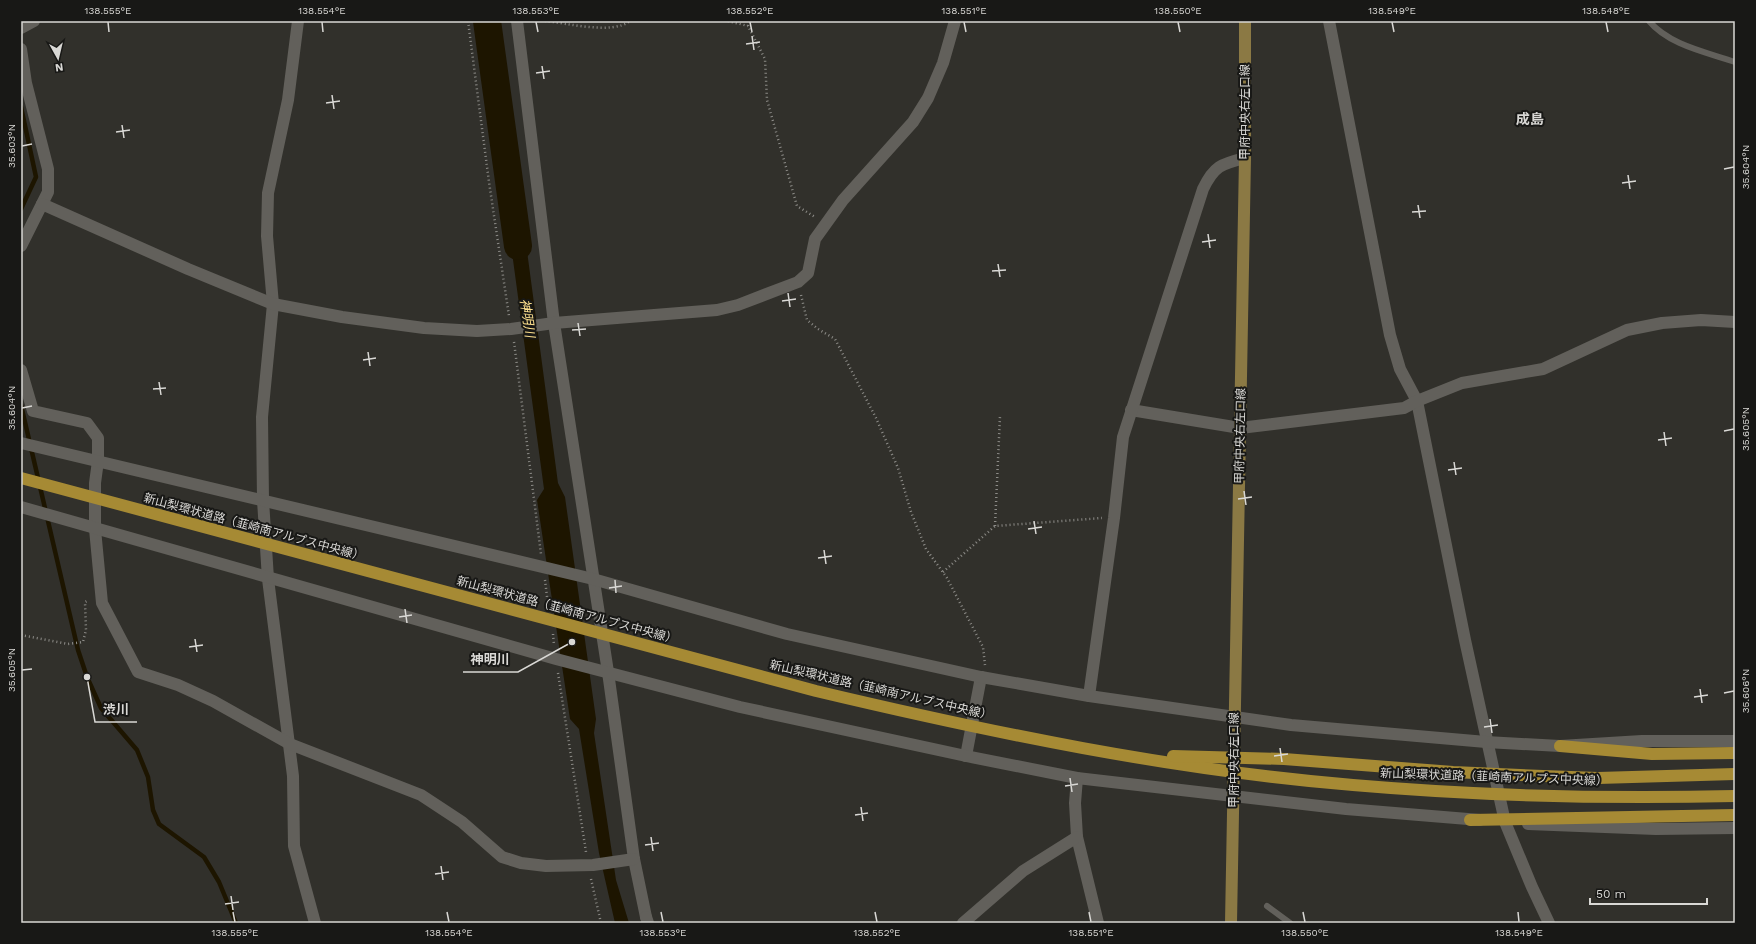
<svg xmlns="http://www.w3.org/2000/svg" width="1756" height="944" viewBox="0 0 1756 944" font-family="'Work Sans','Noto Sans JP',sans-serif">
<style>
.water{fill:#1d1500}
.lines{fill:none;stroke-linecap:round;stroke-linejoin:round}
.stream{stroke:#1d1500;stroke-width:4.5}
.river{stroke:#1d1500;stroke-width:28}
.path{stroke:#8d8c88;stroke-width:2.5;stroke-dasharray:1 3;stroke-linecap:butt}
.service{stroke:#62605b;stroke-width:6}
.minor{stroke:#62605b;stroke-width:12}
.tertiary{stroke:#62605b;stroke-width:12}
.primary{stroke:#8b7944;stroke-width:12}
.motorway{stroke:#a68a34;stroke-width:12}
.ticks{fill:none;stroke:#d9d8d5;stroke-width:1.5}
.labels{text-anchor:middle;stroke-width:4;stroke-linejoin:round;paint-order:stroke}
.street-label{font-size:12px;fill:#d9d8d5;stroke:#181816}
.water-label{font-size:13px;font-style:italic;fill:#fcdf8d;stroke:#181816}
.quarter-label{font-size:14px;font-weight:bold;fill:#d9d8d5;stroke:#181816}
.leader{fill:none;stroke:#d9d8d5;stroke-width:1.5}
.callout-dot{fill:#d9d8d5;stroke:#181816;stroke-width:1.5}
.callout-label{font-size:13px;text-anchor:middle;font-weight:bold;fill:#d9d8d5;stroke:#181816;stroke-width:4;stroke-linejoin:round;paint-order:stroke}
.neatline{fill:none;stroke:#d9d8d5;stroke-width:1.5}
.ticks-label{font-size:10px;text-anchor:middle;fill:#d9d8d5}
</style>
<rect width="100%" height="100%" fill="#31302b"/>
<!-- water -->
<polygon class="water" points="521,206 558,483 565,497 596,719 594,733 616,880 629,923 615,923 599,853 579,729 570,719 537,500 544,489 506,208"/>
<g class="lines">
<!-- stream -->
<g class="stream">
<polyline points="21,107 36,177 21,209"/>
<polyline points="21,405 78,650 87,677 101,708 137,750 148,777 153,810 159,824 204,857 219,882 236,923"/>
</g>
<!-- river -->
<polyline class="river" points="487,21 518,246"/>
<!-- path -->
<g class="path">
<polyline points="468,21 489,182 509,316"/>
<path d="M545,21C567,23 612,35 630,21"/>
<polyline points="728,21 748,26"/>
<polyline points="749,21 748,26 765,59 767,100 797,206 815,217"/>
<polyline points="801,295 807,320 818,329 835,339 876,418 898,468 911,512 926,549 947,578 983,647 985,665"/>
<polyline points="514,342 541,554"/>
<polyline points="995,526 1000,416"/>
<polyline points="943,572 995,526 1102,518"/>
<polyline points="545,580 548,605"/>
<polyline points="553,634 554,645"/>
<polyline points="21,635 68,644 83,642 86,630 85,602 89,600"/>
<polyline points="558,673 586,852"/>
<polyline points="591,879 601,923"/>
</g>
<!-- service -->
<g class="service">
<path d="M1649,21C1669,45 1706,52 1735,62"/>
<polyline points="1267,906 1290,923"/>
</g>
<!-- minor -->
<g class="minor">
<polyline points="298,21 288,100 268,193 267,236 273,304 262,417 263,500 268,579 293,776 294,846 315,923"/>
<polyline points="517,21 554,323 608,672 634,859 646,917"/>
<polyline points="1329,21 1390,335 1400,369 1417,401 1465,640 1505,822 1532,887 1549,923"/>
<polyline points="21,28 34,21"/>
<polyline points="21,49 26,83 48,169 48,192 21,246"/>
<polyline points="42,204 188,269 273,304 342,317 424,328 477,331 511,329 554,323 717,310 738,305 798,282 808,273 815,239 843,200 913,122 928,98 943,63 955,21"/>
<polyline points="21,370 33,411 87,423 98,438 98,461 95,483 95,529 102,603 138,672 178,685 213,701 290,744 421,795 462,822 502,857 521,863 546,866 593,865 634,859"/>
<polyline points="1131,410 1240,428 1404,408 1417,401 1462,383 1543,369 1627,330 1662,323 1701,320 1735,322"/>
<path d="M1089,696L1114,518L1123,437L1203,189C1214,166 1221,164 1245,158"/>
<polyline points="966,756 981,677"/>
<polyline points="1077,778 1075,803 1077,837 1098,923"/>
<polyline points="963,923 1023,871 1077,837"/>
</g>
<!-- tertiary -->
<g class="tertiary">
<polyline points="21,443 593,579 787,634 981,677 1089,696 1291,725 1486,742 1560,746 1642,741 1735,741"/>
<polyline points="21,507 556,659 740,707 966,756 1077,778 1346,809 1480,820"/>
<polyline points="1528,824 1656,829 1735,828"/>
<polyline points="646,917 648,923"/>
</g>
<!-- primary -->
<polyline class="primary" points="1231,923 1245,158 1245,21"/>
<!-- motorway -->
<g class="motorway">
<path d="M21,478L816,691C993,733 1172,770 1353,785C1480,796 1608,799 1735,796"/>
<polyline points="1560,746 1652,754 1735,753"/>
<polyline points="1173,756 1284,759 1453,772 1543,776 1598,778 1735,774"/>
<polyline points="1470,820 1735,815"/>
</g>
</g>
<!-- ticks -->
<path class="ticks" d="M108,22L109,32M322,22L323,32M536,22L538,32M750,22L752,32M964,22L966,32M1178,22L1180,32M1392,22L1394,32M1606,22L1608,32M752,36L754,50M746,44L760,42M542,66L544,79M536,73L550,71M332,95L334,109M326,103L340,101M122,125L124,138M116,132L130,130M22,146L32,144M1724,169L1734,167M1628,175L1630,189M1622,183L1636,181M1418,205L1420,218M1412,212L1426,211M1208,234L1210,248M1202,242L1216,240M998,264L1000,277M992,271L1006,270M788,293L790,307M782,301L796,299M578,323L580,336M572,330L586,329M368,352L370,366M363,360L376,358M159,382L161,395M153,389L166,388M22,408L32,406M1724,431L1734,429M1664,432L1666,446M1658,440L1672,438M1454,462L1456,475M1448,470L1462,468M1244,491L1246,505M1238,499L1252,497M1034,521L1036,534M1028,529L1042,527M824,550L826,564M818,558L832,556M615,580L616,593M609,588L622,586M405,609L407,623M399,617L412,615M195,639L197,652M189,647L203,645M22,670L32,669M1700,689L1702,703M1724,693L1734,691M1694,697L1708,695M1490,719L1492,733M1484,727L1498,725M1280,748L1282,762M1274,756L1288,754M1070,778L1072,792M1065,786L1078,784M861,807L863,821M855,815L868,813M651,837L653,851M645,845L659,843M441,866L443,880M435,874L449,872M231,896L233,910M225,904L239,902M233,912L235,922M447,912L449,922M661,912L663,922M875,912L877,922M1089,912L1091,922M1303,912L1305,922M1518,912L1519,922"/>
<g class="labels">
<!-- street labels -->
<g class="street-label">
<text transform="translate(1245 112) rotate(-90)" y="4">甲府中央右左口線</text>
<text transform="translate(1240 436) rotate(-89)" y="4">甲府中央右左口線</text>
<text transform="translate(254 527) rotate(15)" y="4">新山梨環状道路（韮崎南アルプス中央線）</text>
<text transform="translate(567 610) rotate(15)" y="4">新山梨環状道路（韮崎南アルプス中央線）</text>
<text transform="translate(881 690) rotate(13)" y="4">新山梨環状道路（韮崎南アルプス中央線）</text>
<text transform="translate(1234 760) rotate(-90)" y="4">甲府中央右左口線</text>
<text transform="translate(1494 777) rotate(2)" y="4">新山梨環状道路（韮崎南アルプス中央線）</text>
</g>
<!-- water labels -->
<g class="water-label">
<text transform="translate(528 318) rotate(82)" y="5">神明川</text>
</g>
<!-- quarter labels -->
<g class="quarter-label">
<text x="1530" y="124">成島</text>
</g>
</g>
<!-- callouts -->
<path class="leader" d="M572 642L518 672H463M87 677L95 722H137"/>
<g class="callout-dot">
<circle cx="572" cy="642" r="4"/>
<circle cx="87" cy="677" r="4"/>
</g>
<g class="callout-label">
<text x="490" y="664">神明川</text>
<text x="116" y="714">渋川</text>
</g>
<!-- border -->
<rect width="1756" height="944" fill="none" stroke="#181816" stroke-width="44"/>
<!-- north arrow -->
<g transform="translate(58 58) rotate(172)" stroke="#181816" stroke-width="3" paint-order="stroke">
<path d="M0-3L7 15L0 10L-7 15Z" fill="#d9d8d5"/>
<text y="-6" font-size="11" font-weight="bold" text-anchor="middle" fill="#d9d8d5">N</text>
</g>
<!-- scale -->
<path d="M1590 898v6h117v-6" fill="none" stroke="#d9d8d5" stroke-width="2"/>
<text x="1596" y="898" font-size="12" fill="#d9d8d5" stroke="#181816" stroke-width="3" paint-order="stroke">50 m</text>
<rect x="22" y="22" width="1712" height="900" class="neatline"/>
<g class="ticks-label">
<text x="108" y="14">138.555°E</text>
<text x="322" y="14">138.554°E</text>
<text x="536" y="14">138.553°E</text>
<text x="750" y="14">138.552°E</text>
<text x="964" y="14">138.551°E</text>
<text x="1178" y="14">138.550°E</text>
<text x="1392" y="14">138.549°E</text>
<text x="1606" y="14">138.548°E</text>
<text transform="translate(11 146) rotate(-90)" y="4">35.603°N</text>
<text transform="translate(1745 167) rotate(-90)" y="4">35.604°N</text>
<text transform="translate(11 408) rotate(-90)" y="4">35.604°N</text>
<text transform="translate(1745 429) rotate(-90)" y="4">35.605°N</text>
<text transform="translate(11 670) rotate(-90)" y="4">35.605°N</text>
<text transform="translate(1745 691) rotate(-90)" y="4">35.606°N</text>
<text x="235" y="936">138.555°E</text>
<text x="449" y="936">138.554°E</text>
<text x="663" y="936">138.553°E</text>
<text x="877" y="936">138.552°E</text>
<text x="1091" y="936">138.551°E</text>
<text x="1305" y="936">138.550°E</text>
<text x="1519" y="936">138.549°E</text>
</g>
</svg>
